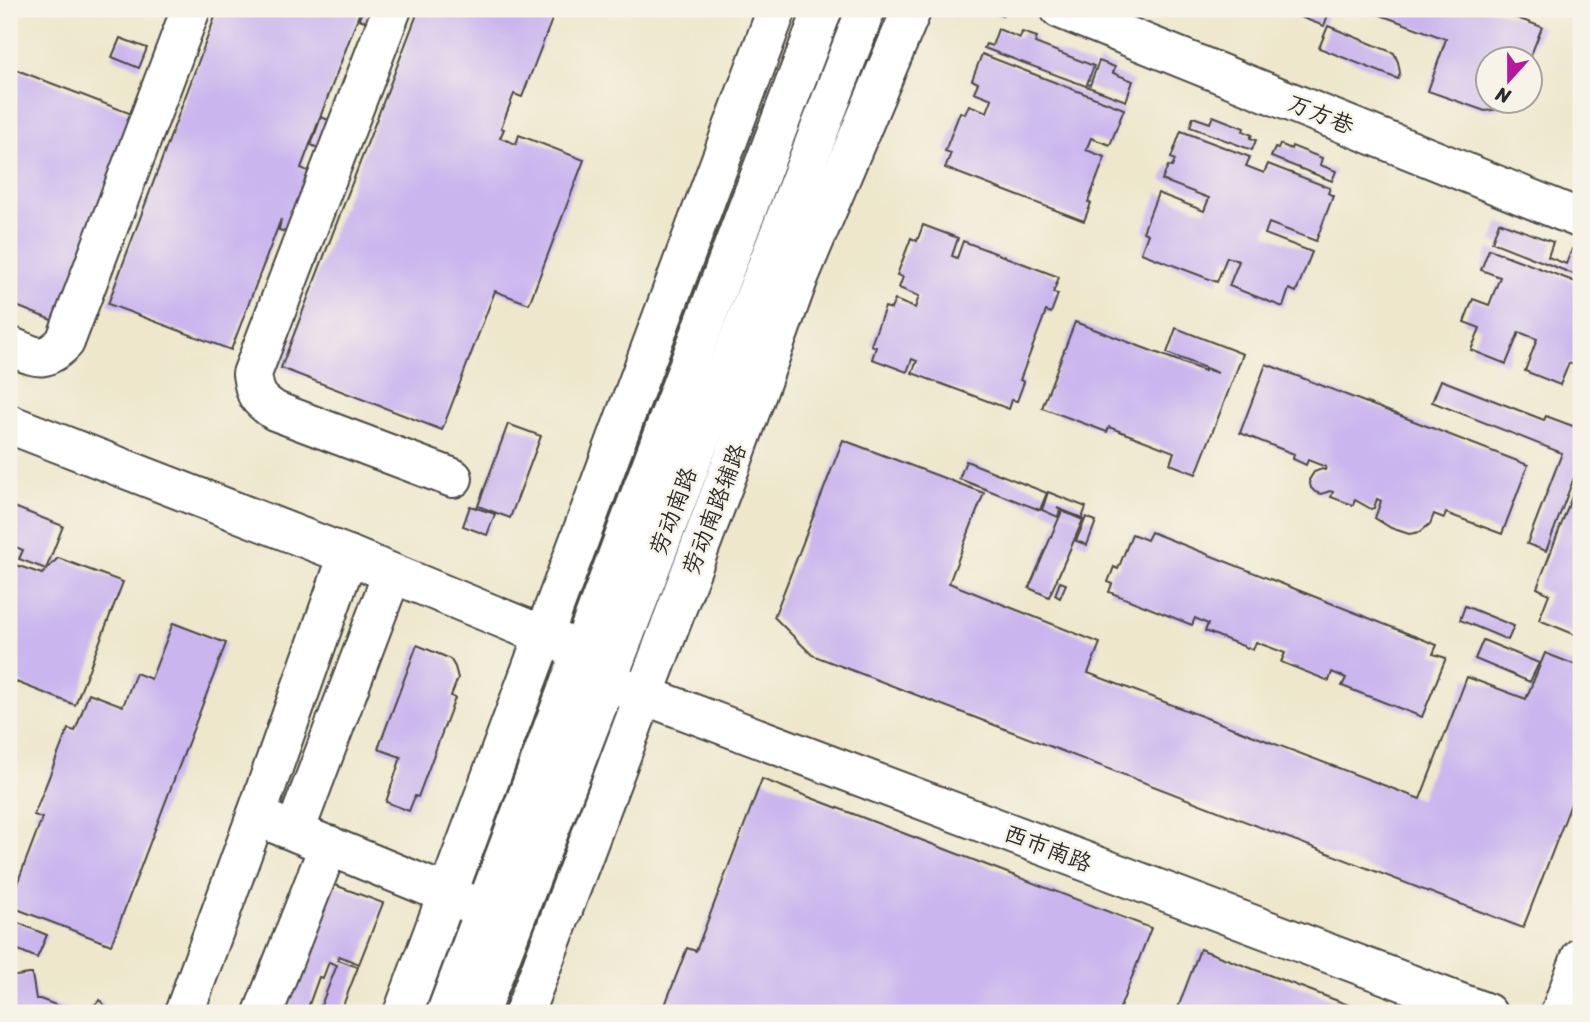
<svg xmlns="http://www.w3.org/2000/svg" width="1590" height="1022" viewBox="0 0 1590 1022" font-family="Sriracha,'LXGW WenKai TC',sans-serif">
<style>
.building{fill:#cab5ee}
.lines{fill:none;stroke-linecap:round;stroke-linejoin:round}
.minor-casing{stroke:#484743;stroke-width:42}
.major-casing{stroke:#484743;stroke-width:42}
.minor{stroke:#fff;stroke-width:38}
.major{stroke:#fff;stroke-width:38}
.labels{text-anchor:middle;stroke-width:5;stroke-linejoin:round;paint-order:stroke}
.street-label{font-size:23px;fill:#2b2b2b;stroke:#f7f3e8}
</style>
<rect width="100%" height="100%" fill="#f7f3e8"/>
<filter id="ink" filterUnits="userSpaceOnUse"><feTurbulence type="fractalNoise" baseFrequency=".0143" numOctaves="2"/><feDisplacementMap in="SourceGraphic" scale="14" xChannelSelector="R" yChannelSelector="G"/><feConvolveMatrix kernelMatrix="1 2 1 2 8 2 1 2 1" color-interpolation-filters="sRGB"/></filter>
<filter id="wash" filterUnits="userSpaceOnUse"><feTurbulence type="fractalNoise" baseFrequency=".00686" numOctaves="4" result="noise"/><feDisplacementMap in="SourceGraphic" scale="28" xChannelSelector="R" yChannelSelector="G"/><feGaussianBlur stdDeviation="1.57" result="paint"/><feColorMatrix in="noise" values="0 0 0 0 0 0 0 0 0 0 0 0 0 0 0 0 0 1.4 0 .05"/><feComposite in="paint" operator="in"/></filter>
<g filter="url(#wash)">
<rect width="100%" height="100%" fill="#eee7cc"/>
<g id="blocks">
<!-- building -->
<g class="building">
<polygon points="218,9 361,9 301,168 308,171 307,178 286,232 279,230 281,219 231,350 108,304"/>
<polygon points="363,9 372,9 367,22 359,19"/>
<polygon points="419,9 556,9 522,97 514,94 501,128 504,129 500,138 516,144 519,135 584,160 529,304 495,291 442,430 281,368"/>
<polygon points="983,9 1005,9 1002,16"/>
<polygon points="1279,9 1330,9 1324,26"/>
<polygon points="1364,9 1492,9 1542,27 1529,60 1488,60 1488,102 1510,102 1499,109 1485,111 1428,91 1446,39"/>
<polygon points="1328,26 1394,53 1398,62 1400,73 1398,79 1319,48"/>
<polygon points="998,29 1020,38 1022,32 1037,37 1035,43 1094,66 1087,84 1090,85 1099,61 1115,67 1113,73 1133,81 1126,101 984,48 986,44 992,46"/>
<polygon points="120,38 147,48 139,68 112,57"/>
<polygon points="982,54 1124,109 1110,145 1091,138 1086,150 1105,157 1088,202 1091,203 1084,221 945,168 951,153 945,151 960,112 965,114 969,105 987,112 992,99 974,92 978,83 972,80"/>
<polygon points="9,67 145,119 64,325 9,303"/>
<polygon points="1213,116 1244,128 1243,131 1252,135 1250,138 1256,140 1252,150 1190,127 1193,117 1210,123"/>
<polygon points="321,117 329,120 318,148 311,145"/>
<polygon points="1181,131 1250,157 1246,166 1264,173 1268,164 1330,188 1328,193 1333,196 1316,241 1269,223 1265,234 1312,252 1296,292 1289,289 1283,307 1229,286 1239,261 1227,257 1217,282 1141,253 1148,234 1143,232 1158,193 1204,211 1209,198 1162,180 1168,166 1172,167 1175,160 1171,158"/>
<polygon points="1280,144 1291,149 1292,146 1322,158 1320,165 1336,171 1332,181 1271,157 1275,148 1278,149"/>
<polygon points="1499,222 1553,242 1548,257 1566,264 1572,249 1581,253 1581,277 1492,242"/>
<polygon points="923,225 958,238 952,256 957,258 963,241 1059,277 1053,293 1058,294 1051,313 1046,311 1020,380 1024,382 1017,401 1012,400 1009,409 912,373 917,361 912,359 907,372 872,359 876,347 871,345 885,307 891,309 895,300 915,308 919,296 899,288 903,277 897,275 911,238 917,241"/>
<polygon points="1489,249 1581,284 1581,330 1578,339 1581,340 1581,368 1569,363 1560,385 1525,371 1537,339 1519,332 1506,364 1471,350 1480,328 1464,322 1473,299 1489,305 1500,277 1481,270"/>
<polygon points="1075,322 1205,371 1205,369 1218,373 1167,353 1176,328 1243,354 1196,474 1170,464 1174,452 1109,427 1107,432 1042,408"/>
<polygon points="1266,364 1528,465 1502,534 1446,513 1444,518 1434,514 1430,524 1420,532 1409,534 1391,528 1375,518 1381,501 1377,499 1374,508 1371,509 1355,500 1353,505 1331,497 1333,492 1330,491 1321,494 1315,492 1311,488 1309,480 1314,472 1322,469 1325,470 1326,467 1308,460 1306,465 1293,459 1294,454 1240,433"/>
<polygon points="1441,380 1544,420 1546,416 1581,429 1581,459 1546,551 1527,544 1562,453 1432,402"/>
<polygon points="508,424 541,436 510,518 478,506"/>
<polygon points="843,440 984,493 949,583 1100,643 1088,673 1420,799 1467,677 1526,699 1545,653 1581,667 1581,778 1523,928 812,655 774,617"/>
<polygon points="966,461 1047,493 1040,510 959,479"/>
<polygon points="1581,473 1581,637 1539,620 1549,594 1537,588"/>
<polygon points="1048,492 1086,507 1082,518 1057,508 1060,510 1058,517 1042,510"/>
<polygon points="9,505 63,526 46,569 19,559 23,550 16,547 10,563 42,574 58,558 123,582 75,705 11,680 11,657 9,657"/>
<polygon points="470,506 495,514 487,535 463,526"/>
<polygon points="1062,511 1083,520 1049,597 1029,588"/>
<polygon points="1086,517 1096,521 1087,545 1076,541"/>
<polygon points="1151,532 1437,645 1433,654 1446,658 1422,717 1342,686 1346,678 1332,672 1329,681 1281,662 1285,653 1256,642 1253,650 1205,631 1208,624 1195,618 1192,625 1109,592 1112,584 1108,582 1114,567 1118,569 1132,534 1147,540"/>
<polygon points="1060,582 1066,584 1060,598 1055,595"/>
<polygon points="1465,606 1514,626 1508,640 1460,620"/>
<polygon points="173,623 226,643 111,945 9,906 9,905 42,818 34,815 68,729 75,731 89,693 123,706 136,673 151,679"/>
<polygon points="1483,640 1539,663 1530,682 1475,659"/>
<polygon points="417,645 446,657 451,660 455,667 458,678 451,696 455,698 418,797 415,796 409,811 386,802 401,757 378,749"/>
<polygon points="9,727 16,730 9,749"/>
<polygon points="762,779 1151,928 1118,1013 662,1013 687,948 696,951"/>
<polygon points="327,882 383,903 359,964 339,956 338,960 358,967 340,1013 318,1013 337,965 329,962 323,978 319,977 306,1013 277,1013"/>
<polygon points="9,919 47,935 37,958 9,946"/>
<polygon points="1200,949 1370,1013 1176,1013"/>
<polygon points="29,974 32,974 36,999 40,999 77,1013 9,1013 9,977"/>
<polygon points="100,1000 111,1013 85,1013"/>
</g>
</g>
</g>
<g filter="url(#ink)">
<use href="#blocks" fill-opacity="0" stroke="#484743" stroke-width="2"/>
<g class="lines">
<defs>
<g id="minor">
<path d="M392,9L252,374C255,395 257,399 275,411L453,478"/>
<polyline points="1060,9 1581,219"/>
<path d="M9,346C36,356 42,365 65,342L191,9"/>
<polyline points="9,424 348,555 567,645"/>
<polyline points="620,686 1487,1013"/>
<polyline points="256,816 348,555"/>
<polyline points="295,831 392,574"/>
<polyline points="184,1013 256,816 471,904"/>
<polyline points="263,1013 329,845"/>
<polyline points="403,1013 777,9"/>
<polyline points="524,1013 731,465 799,277 912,9"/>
<polyline points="1560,1013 1581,957"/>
</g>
<g id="major">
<path d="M446,1013C574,680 695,343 823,9"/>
<polyline points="479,1013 866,9"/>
</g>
</defs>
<!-- minor casing -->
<use href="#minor" class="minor-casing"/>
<!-- major casing -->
<use href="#major" class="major-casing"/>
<!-- minor -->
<use href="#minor" class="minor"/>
<!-- major -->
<use href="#major" class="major"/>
</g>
</g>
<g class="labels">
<!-- street labels -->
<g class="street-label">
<text transform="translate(1321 114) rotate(22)" y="8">万方巷</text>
<text transform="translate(714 509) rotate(-69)" y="8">劳动南路辅路</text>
<text transform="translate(673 511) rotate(-69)" y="8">劳动南路</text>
<text transform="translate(1048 848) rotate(21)" y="8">西市南路</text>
</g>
</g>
<!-- margin -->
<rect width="1590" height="1022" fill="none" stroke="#f7f3e8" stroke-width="35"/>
<!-- north arrow -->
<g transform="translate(1509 80) rotate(201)"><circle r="33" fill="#f7f3e8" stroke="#a5a39c" stroke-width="2"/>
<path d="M0-5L12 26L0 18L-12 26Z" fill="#b5179e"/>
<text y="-10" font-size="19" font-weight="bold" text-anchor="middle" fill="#2b2b2b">N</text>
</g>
</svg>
